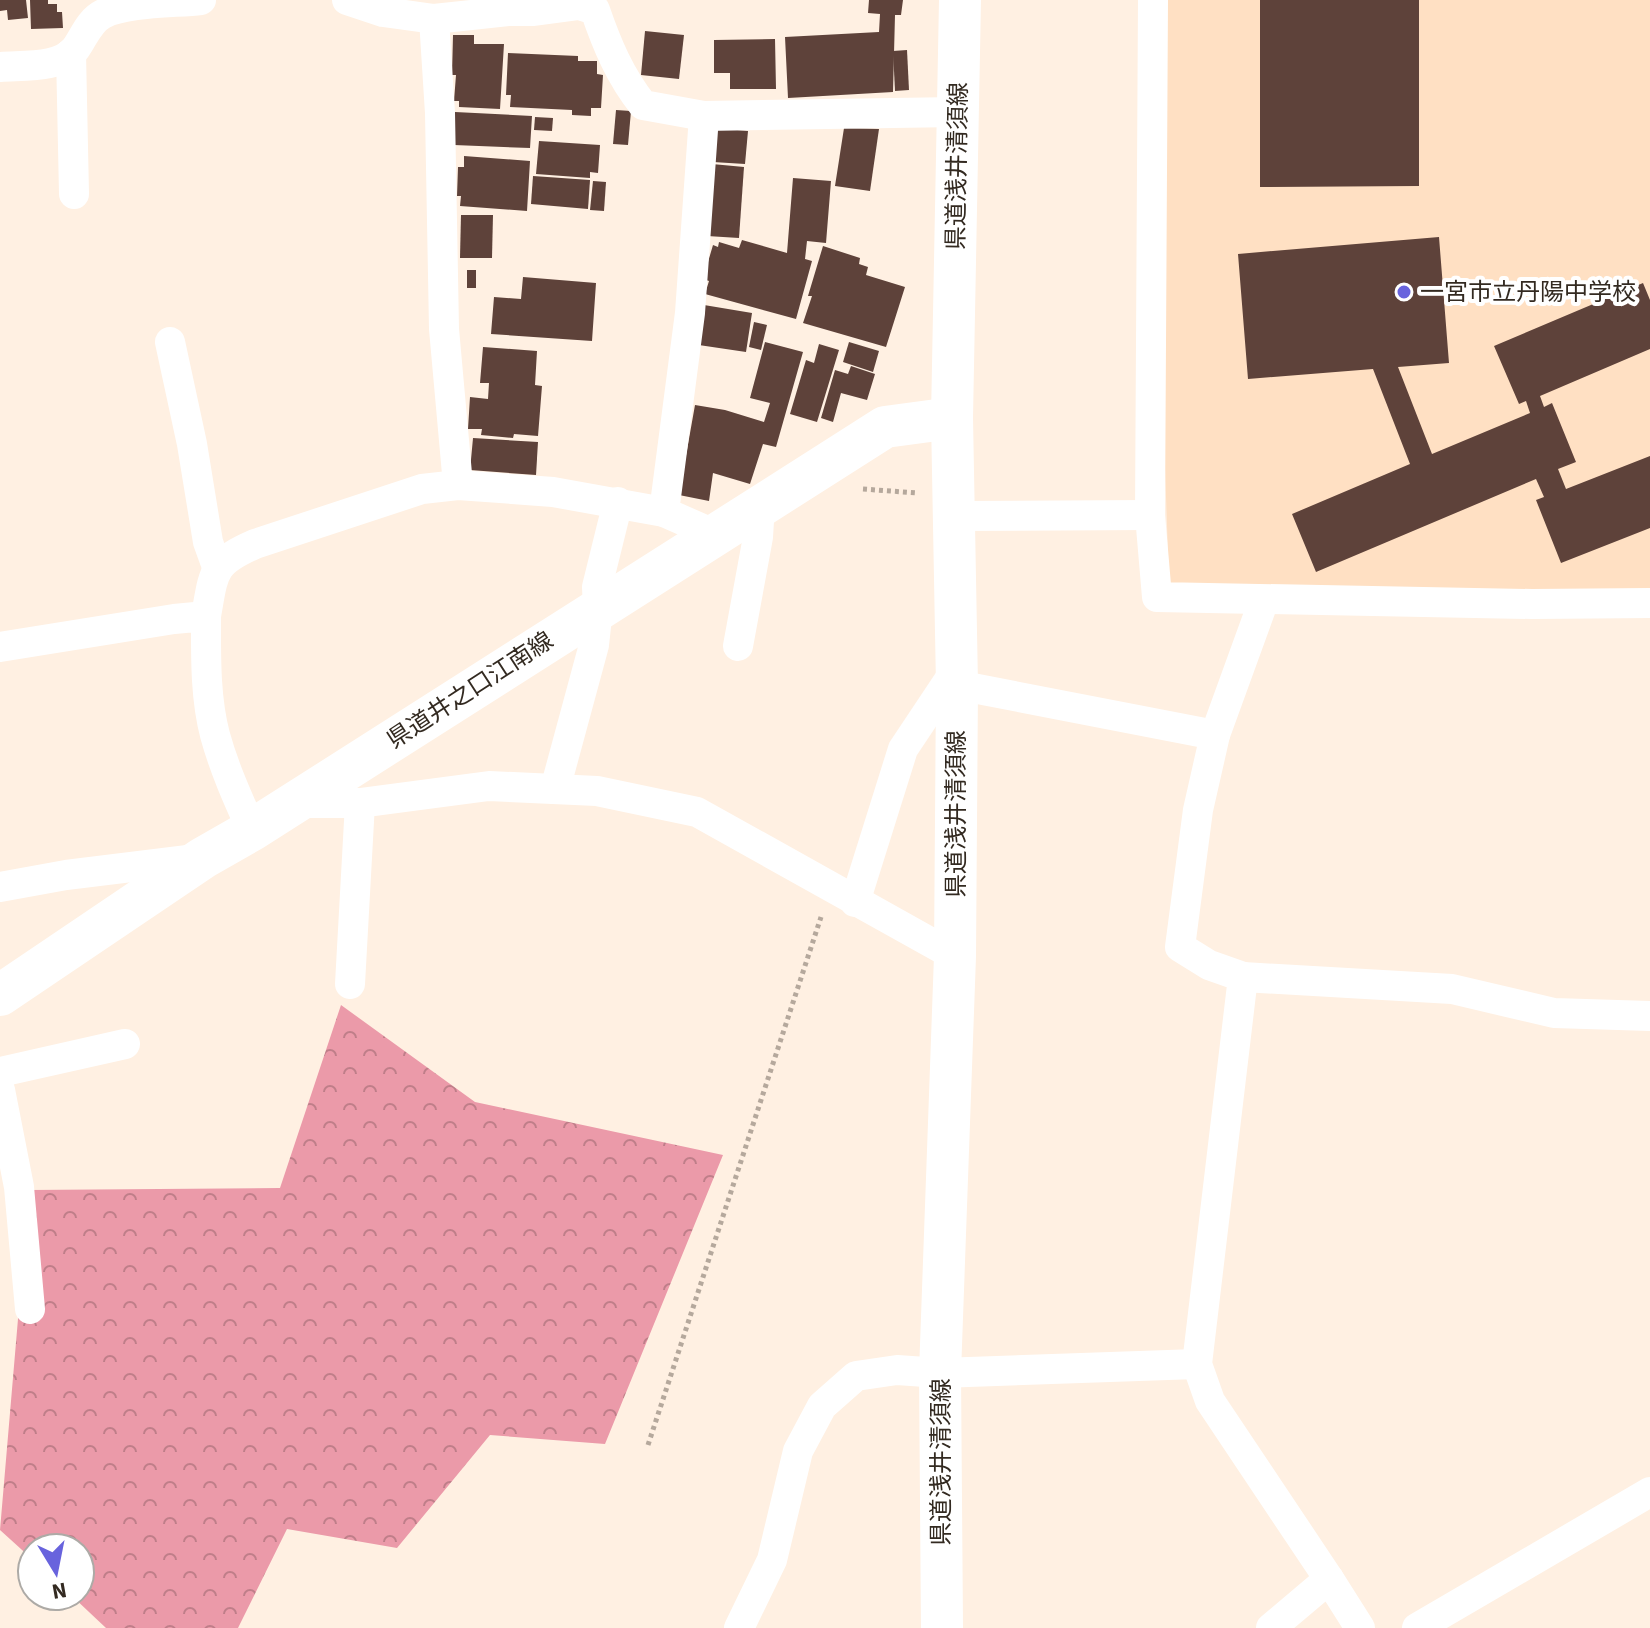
<svg xmlns="http://www.w3.org/2000/svg" width="1650" height="1628" viewBox="0 0 1650 1628" font-family="'Source Sans 3','Noto Sans JP',sans-serif">
<style>
.built{fill:#ffe0c3}
.forest{fill:url(#forest-crowns)}
.building{fill:#5e423a}
.lines{fill:none;stroke-linecap:round;stroke-linejoin:round}
.path{stroke:#b5a89c;stroke-width:5;stroke-dasharray:4 4;stroke-linecap:butt}
.minor{stroke:#fff;stroke-width:30}
.secondary{stroke:#fff;stroke-width:42}
.poi-dot{fill:#6863dd;stroke:#fff;stroke-width:3}
.labels{text-anchor:middle;stroke-width:8;stroke-linejoin:round;paint-order:stroke}
.street-label{font-size:24px;fill:#332a21;stroke:#fff}
.poi-label{font-size:24px;fill:#332a21;stroke:#fff;text-anchor:start}
</style>
<defs>
<pattern id="forest-crowns" width="20" height="18" patternUnits="userSpaceOnUse" patternTransform="scale(2)"><rect width="20" height="18" fill="#eb9aa9"/><path d="M2 6a3 3 0 1 1 6 0M12 15a3 3 0 1 1 6 0" fill="none" stroke="#bf7e89"/></pattern>
</defs>
<rect width="100%" height="100%" fill="#fff0e2"/>
<!-- built -->
<polygon class="built" points="1149,0 1650,0 1650,593 1169,584"/>
<!-- forest -->
<polygon class="forest" points="341,1005 475,1102 723,1155 605,1444 490,1435 397,1548 287,1529 238,1628 106,1628 72,1596 80,1596 80,1548 32,1548 32,1559 0,1530 29,1190 280,1188"/>
<!-- building -->
<g class="building">
<polygon points="0,0 26,0 28,18 8,20 7,10 0,11"/>
<polygon points="30,0 48,0 48,4 57,4 57,12 62,12 63,28 31,29"/>
<polygon points="869,0 903,0 901,15 895,15 893,92 788,98 785,37 879,32 880,14 868,13"/>
<polygon points="1260,0 1419,0 1419,186 1260,187"/>
<polygon points="645,31 684,35 679,79 641,75"/>
<polygon points="453,35 474,35 474,44 504,44 500,109 459,107 459,101 454,101 456,75 452,75"/>
<polygon points="775,39 776,89 730,89 730,73 714,73 714,40"/>
<polygon points="907,50 909,90 895,91 893,51"/>
<polygon points="508,53 578,56 578,61 597,61 597,74 603,75 601,108 591,108 591,116 572,115 572,110 510,107 511,95 506,95"/>
<polygon points="616,110 631,111 628,145 613,144"/>
<polygon points="455,112 532,116 530,148 454,145"/>
<polygon points="535,117 553,118 552,131 534,130"/>
<polygon points="716,128 748,131 745,164 713,162"/>
<polygon points="844,128 879,129 870,191 835,186"/>
<polygon points="539,141 600,145 598,173 590,172 590,178 536,174"/>
<polygon points="464,156 530,161 527,211 460,206 461,196 457,196 458,167 464,167"/>
<polygon points="712,164 744,167 739,238 707,236"/>
<polygon points="533,176 590,180 588,209 531,204"/>
<polygon points="793,178 831,181 826,243 807,241 805,259 812,261 796,319 705,294 709,281 703,279 713,245 718,247 719,242 739,248 742,240 787,253"/>
<polygon points="593,181 606,182 604,211 590,210"/>
<polygon points="461,215 493,215 492,258 460,258"/>
<polygon points="1439,237 1449,363 1398,367 1432,454 1530,413 1526,401 1519,404 1494,346 1643,283 1650,300 1650,349 1540,396 1544,407 1552,403 1576,462 1558,469 1566,489 1650,456 1650,528 1561,563 1536,500 1544,497 1536,479 1316,572 1292,514 1410,464 1373,369 1248,379 1238,254"/>
<polygon points="823,246 860,258 859,264 868,267 866,275 905,287 886,347 803,323 812,296 808,296"/>
<rect x="467" y="270" width="9" height="18"/>
<polygon points="523,277 596,283 592,341 491,334 494,297 521,299"/>
<polygon points="698,304 752,313 746,352 692,344"/>
<polygon points="754,322 767,325 761,350 749,347"/>
<polygon points="765,342 803,352 776,447 763,444 750,484 713,473 709,501 679,495 695,405 725,410 764,422 770,403 750,398"/>
<polygon points="849,342 879,351 873,372 843,362"/>
<polygon points="819,344 839,350 817,422 790,414 806,360 814,363"/>
<polygon points="483,347 537,351 535,385 542,386 538,436 514,434 513,438 481,435 482,429 468,429 470,397 488,399 489,383 480,383"/>
<polygon points="851,366 875,374 867,400 841,393 833,422 821,418 835,370 848,374"/>
<polygon points="473,438 538,442 536,475 470,470"/>
</g>
<g class="lines">
<!-- path -->
<g class="path">
<polyline points="863,489 917,493"/>
<polyline points="648,1445 821,917"/>
</g>
<!-- minor -->
<g class="minor">
<path d="M347,0L383,12L434,19L508,11H534L579,5L595,10C607,45 620,76 643,105L704,116L958,112"/>
<polyline points="1153,0 1150,515 1157,597 1532,604 1650,603"/>
<polyline points="434,19 440,113 444,329 458,485"/>
<polyline points="71,53 74,194"/>
<path d="M0,67C23,65 61,69 76,48C84,37 89,21 103,14C126,2 174,3 201,0"/>
<polyline points="704,116 690,313 664,512 714,534"/>
<polyline points="170,342 192,444 208,542 217,567"/>
<polyline points="954,516 1150,515"/>
<polyline points="1264,600 1215,735 1198,810 1180,947 1209,965 1243,977 1197,1364 1210,1401 1329,1579"/>
<path d="M206,616C214,571 212,563 255,544L422,489L458,485L553,492L664,512"/>
<polyline points="738,646 758,537 760,505"/>
<path d="M0,647L174,619L206,616C206,655 205,697 215,735C224,768 238,799 252,830"/>
<polyline points="957,685 1215,735"/>
<polyline points="555,789 594,645 598,608 597,587 618,502"/>
<polyline points="294,803 360,803 489,786 597,791 697,812 955,956"/>
<polyline points="0,887 66,875 196,859"/>
<polyline points="855,902 903,749 957,668"/>
<polyline points="1243,977 1452,989 1554,1013 1650,1016"/>
<polyline points="350,984 360,803"/>
<polyline points="0,1072 125,1044"/>
<polyline points="0,1090 19,1187 30,1309"/>
<polyline points="739,1628 772,1560 798,1451 822,1406 856,1376 897,1370 940,1373 1197,1364"/>
<polyline points="1271,1628 1329,1579 1360,1628"/>
<polyline points="1417,1628 1650,1492"/>
</g>
<!-- secondary -->
<g class="secondary">
<polyline points="0,995 203,858 252,830 885,427 952,418"/>
<polyline points="942,1628 940,1373 955,956 957,685 952,418 960,0"/>
</g>
</g>
<!-- markers -->
<circle class="poi-dot" cx="1404" cy="292" r="8"/>
<g class="labels">
<!-- street labels -->
<g class="street-label">
<text transform="translate(957 166) rotate(-89)" y="8">県道浅井清須線</text>
<text transform="translate(470 690) rotate(-33)" y="8">県道井之口江南線</text>
<text transform="translate(956 814) rotate(-90)" y="8">県道浅井清須線</text>
<text transform="translate(941 1462) rotate(-90)" y="8">県道浅井清須線</text>
</g>
<!-- poi labels -->
<g class="poi-label">
<text x="1420" y="300">一宮市立丹陽中学校</text>
</g>
</g>
<!-- north arrow -->
<g transform="translate(56 1572) rotate(170)"><circle r="38" fill="#ffffff" stroke="#adaaa6" stroke-width="2"/>
<path d="M0-6L14 30L0 20L-14 30Z" fill="#6863dd"/>
<text y="-12" font-size="22" font-weight="bold" text-anchor="middle" fill="#332a21">N</text>
</g>
</svg>
